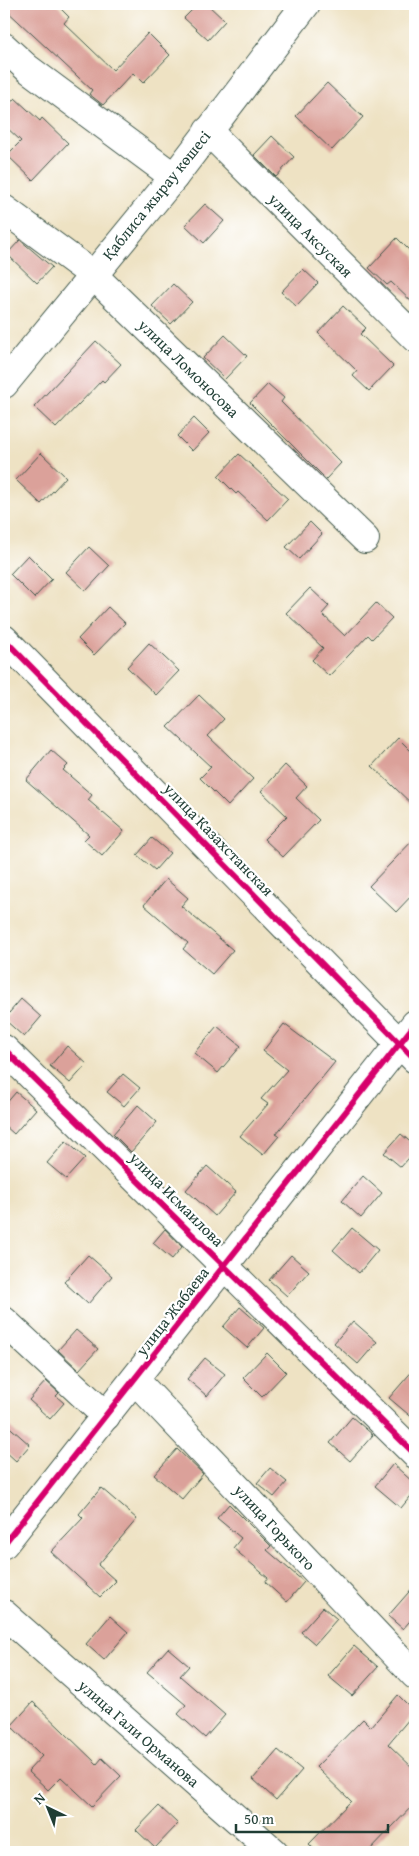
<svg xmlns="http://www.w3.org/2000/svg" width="419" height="1856" viewBox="0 0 419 1856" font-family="'Gentium Book Plus',serif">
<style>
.building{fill:#dba19a}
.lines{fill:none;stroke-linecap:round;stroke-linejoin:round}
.minor-casing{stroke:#3e5649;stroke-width:30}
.minor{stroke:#fff;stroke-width:28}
.cycleway-casing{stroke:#fff;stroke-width:9}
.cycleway{stroke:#d6006c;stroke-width:6}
.labels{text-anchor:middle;stroke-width:4.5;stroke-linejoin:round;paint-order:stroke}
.street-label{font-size:16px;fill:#1f3d34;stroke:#fff}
</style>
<rect width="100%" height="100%" fill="#fff"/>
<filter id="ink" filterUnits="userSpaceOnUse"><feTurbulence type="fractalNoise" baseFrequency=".02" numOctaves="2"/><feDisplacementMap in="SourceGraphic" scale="10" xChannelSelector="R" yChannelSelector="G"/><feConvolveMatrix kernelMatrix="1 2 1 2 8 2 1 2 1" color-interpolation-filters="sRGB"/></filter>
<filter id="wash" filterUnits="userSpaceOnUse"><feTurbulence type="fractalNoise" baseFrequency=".0096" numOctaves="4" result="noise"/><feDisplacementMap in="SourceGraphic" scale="20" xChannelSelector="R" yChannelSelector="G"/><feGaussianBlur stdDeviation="1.12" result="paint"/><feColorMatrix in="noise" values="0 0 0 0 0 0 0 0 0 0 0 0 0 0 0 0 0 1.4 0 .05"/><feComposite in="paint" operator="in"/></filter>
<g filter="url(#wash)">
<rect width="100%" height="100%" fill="#eee2c3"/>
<g id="blocks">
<!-- building -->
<g class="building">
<polygon points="4,4 56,4 69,17 64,23 113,70 148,33 170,55 143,83 133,73 103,105 89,94 92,90 4,8"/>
<polygon points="198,4 207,4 225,21 208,40 184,18"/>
<polygon points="327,83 363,117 332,150 296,116"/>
<polygon points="15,98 40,121 42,118 68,143 33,180 7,155 21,141 4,125 4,110"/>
<polygon points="272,136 294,157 276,177 254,155"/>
<polygon points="205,204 224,221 204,243 185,225"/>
<polygon points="397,238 415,256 415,305 391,282 387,285 369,268"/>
<polygon points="20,240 52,267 37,283 7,254"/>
<polygon points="303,269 318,283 296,306 281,292"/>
<polygon points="173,284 192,302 171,324 152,306"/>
<polygon points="343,306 366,328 360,334 393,366 369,391 353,376 357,371 318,333"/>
<polygon points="225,335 247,356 225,379 203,358"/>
<polygon points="96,341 121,364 104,382 102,380 56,428 34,407"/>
<polygon points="268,384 284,398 281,402 341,463 326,479 250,403"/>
<polygon points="194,418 209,433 192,451 177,436"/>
<polygon points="41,453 66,477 41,504 16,480"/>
<polygon points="239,454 288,499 268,520 238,492 236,494 218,476"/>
<polygon points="310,522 322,534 299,559 286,547"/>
<polygon points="89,547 109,566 86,591 66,572"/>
<polygon points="28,555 52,579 34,598 10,574"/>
<polygon points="310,588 329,606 322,614 345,636 376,603 392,618 372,639 368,635 329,676 312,660 323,648 286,613"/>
<polygon points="108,607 125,623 94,655 78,639"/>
<polygon points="149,643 179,671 156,695 127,667"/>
<polygon points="199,695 224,719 208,736 253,779 228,806 200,778 211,767 168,727"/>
<polygon points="398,738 415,755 415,807 372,766"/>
<polygon points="51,750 68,765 63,770 92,795 88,800 124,831 102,856 84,840 89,835 26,780"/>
<polygon points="285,765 307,786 296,798 319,820 283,857 264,839 287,816 261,791"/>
<polygon points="152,838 170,853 155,870 137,855"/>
<polygon points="415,838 415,892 396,912 369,886"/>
<polygon points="166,879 188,898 181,906 233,950 212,974 183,949 188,943 144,905"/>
<polygon points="21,999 41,1017 24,1037 4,1019"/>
<polygon points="284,1024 335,1062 276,1134 279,1136 263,1155 240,1136 268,1104 261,1099 287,1070 263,1051"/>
<polygon points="217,1026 241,1046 218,1073 194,1053"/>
<polygon points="67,1046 87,1064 70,1083 50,1066"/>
<polygon points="123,1074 140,1088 124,1106 107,1092"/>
<polygon points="16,1092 36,1109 14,1134 4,1125 4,1106"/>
<polygon points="138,1105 157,1122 131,1152 113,1134"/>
<polygon points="401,1134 415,1146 415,1151 401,1167 384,1153"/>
<polygon points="66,1141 85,1158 66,1179 47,1163"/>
<polygon points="207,1166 236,1192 215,1216 186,1190"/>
<polygon points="363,1176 382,1193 361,1218 342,1201"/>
<polygon points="352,1228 378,1250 359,1273 333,1250"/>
<polygon points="165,1229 182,1247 172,1259 153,1243"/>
<polygon points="88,1255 112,1276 88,1304 64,1282"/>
<polygon points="291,1255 309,1271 287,1296 269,1280"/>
<polygon points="240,1307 264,1328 247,1348 223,1327"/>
<polygon points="353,1321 377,1342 358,1364 334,1343"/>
<polygon points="76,1330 98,1349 79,1370 58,1350"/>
<polygon points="267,1353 286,1372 262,1397 243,1378"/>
<polygon points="205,1358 225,1374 207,1396 187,1379"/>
<polygon points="415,1368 415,1420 389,1398"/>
<polygon points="46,1381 59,1393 56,1396 64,1403 50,1419 29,1400"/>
<polygon points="352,1417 373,1435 350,1461 330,1443"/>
<polygon points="4,1422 30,1445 16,1461 4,1450"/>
<polygon points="177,1449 203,1474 182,1499 154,1475"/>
<polygon points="393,1464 415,1484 415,1491 401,1508 375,1486"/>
<polygon points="270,1468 287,1482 274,1497 257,1483"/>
<polygon points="101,1488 137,1519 98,1565 116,1581 100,1597 51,1552 83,1518 79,1514"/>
<polygon points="229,1504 271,1546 267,1550 304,1582 287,1602 265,1582 268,1578 233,1548 241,1538 217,1518"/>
<polygon points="415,1585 415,1615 403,1629 388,1616"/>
<polygon points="323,1607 337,1619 315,1644 301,1632"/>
<polygon points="110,1616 128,1632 104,1660 86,1644"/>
<polygon points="354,1646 378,1667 352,1696 328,1676"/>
<polygon points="168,1648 189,1666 180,1676 225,1715 205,1738 178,1714 186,1705 147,1672"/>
<polygon points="398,1695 415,1712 388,1744 415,1770 415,1803 368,1852 317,1852 309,1844 351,1801 316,1767 363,1719 371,1727"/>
<polygon points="33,1702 97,1764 102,1758 121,1776 92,1806 61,1777 48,1790 28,1771 42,1756 11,1726"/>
<polygon points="278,1750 302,1770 276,1800 253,1779"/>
<polygon points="159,1806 178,1824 155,1848 136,1830"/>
</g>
</g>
</g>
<g filter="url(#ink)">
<use href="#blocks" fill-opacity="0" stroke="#3e5649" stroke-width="1"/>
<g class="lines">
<defs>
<g id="minor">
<polyline points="4,47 27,68 174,177"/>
<polyline points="208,131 415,338"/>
<polyline points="4,209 92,274 365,539"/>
<polyline points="4,384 174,177 306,4"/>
<polyline points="4,639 415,1059"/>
<polyline points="4,1049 415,1454"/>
<polyline points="4,1321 106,1416"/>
<polyline points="135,1380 415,1675"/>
<polyline points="4,1544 415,1024"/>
<polyline points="4,1614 274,1852"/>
</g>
</defs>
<!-- minor casing -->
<use href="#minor" class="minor-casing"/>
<!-- minor -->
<use href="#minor" class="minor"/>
<defs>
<g id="cycleway">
<polyline points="4,639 415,1059"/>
<polyline points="4,1049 415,1454"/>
<polyline points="4,1544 415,1024"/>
</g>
</defs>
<!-- cycleway casing -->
<use href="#cycleway" class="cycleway-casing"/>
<!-- cycleway -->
<use href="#cycleway" class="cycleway"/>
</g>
</g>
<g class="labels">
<!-- street labels -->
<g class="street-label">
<text transform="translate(156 195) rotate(-51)" y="6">Қаблиса жырау көшесі</text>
<text transform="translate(311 235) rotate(45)" y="6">улица Аксуская</text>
<text transform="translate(189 368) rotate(44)" y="6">улица Ломоносова</text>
<text transform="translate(219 839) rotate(46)" y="6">улица Казахстанская</text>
<text transform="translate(177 1199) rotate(45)" y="6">улица Исмаилова</text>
<text transform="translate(172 1311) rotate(-52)" y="6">улица Жабаева</text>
<text transform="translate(275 1527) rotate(47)" y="6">улица Горького</text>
<text transform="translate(139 1733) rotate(41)" y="6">улица Гали Орманова</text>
</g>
</g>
<!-- margin -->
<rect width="419" height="1856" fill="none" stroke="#fff" stroke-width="20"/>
<!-- north arrow -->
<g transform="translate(48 1808) rotate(317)" stroke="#ffffff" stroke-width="4" paint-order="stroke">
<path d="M0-4L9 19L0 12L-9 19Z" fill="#1f3d34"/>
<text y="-8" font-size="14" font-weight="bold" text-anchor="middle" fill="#1f3d34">N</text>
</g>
<!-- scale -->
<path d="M236 1824v8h152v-8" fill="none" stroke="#1f3d34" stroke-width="2.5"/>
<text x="244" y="1824" font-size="15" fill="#1f3d34" stroke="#ffffff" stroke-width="4" paint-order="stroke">50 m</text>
</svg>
